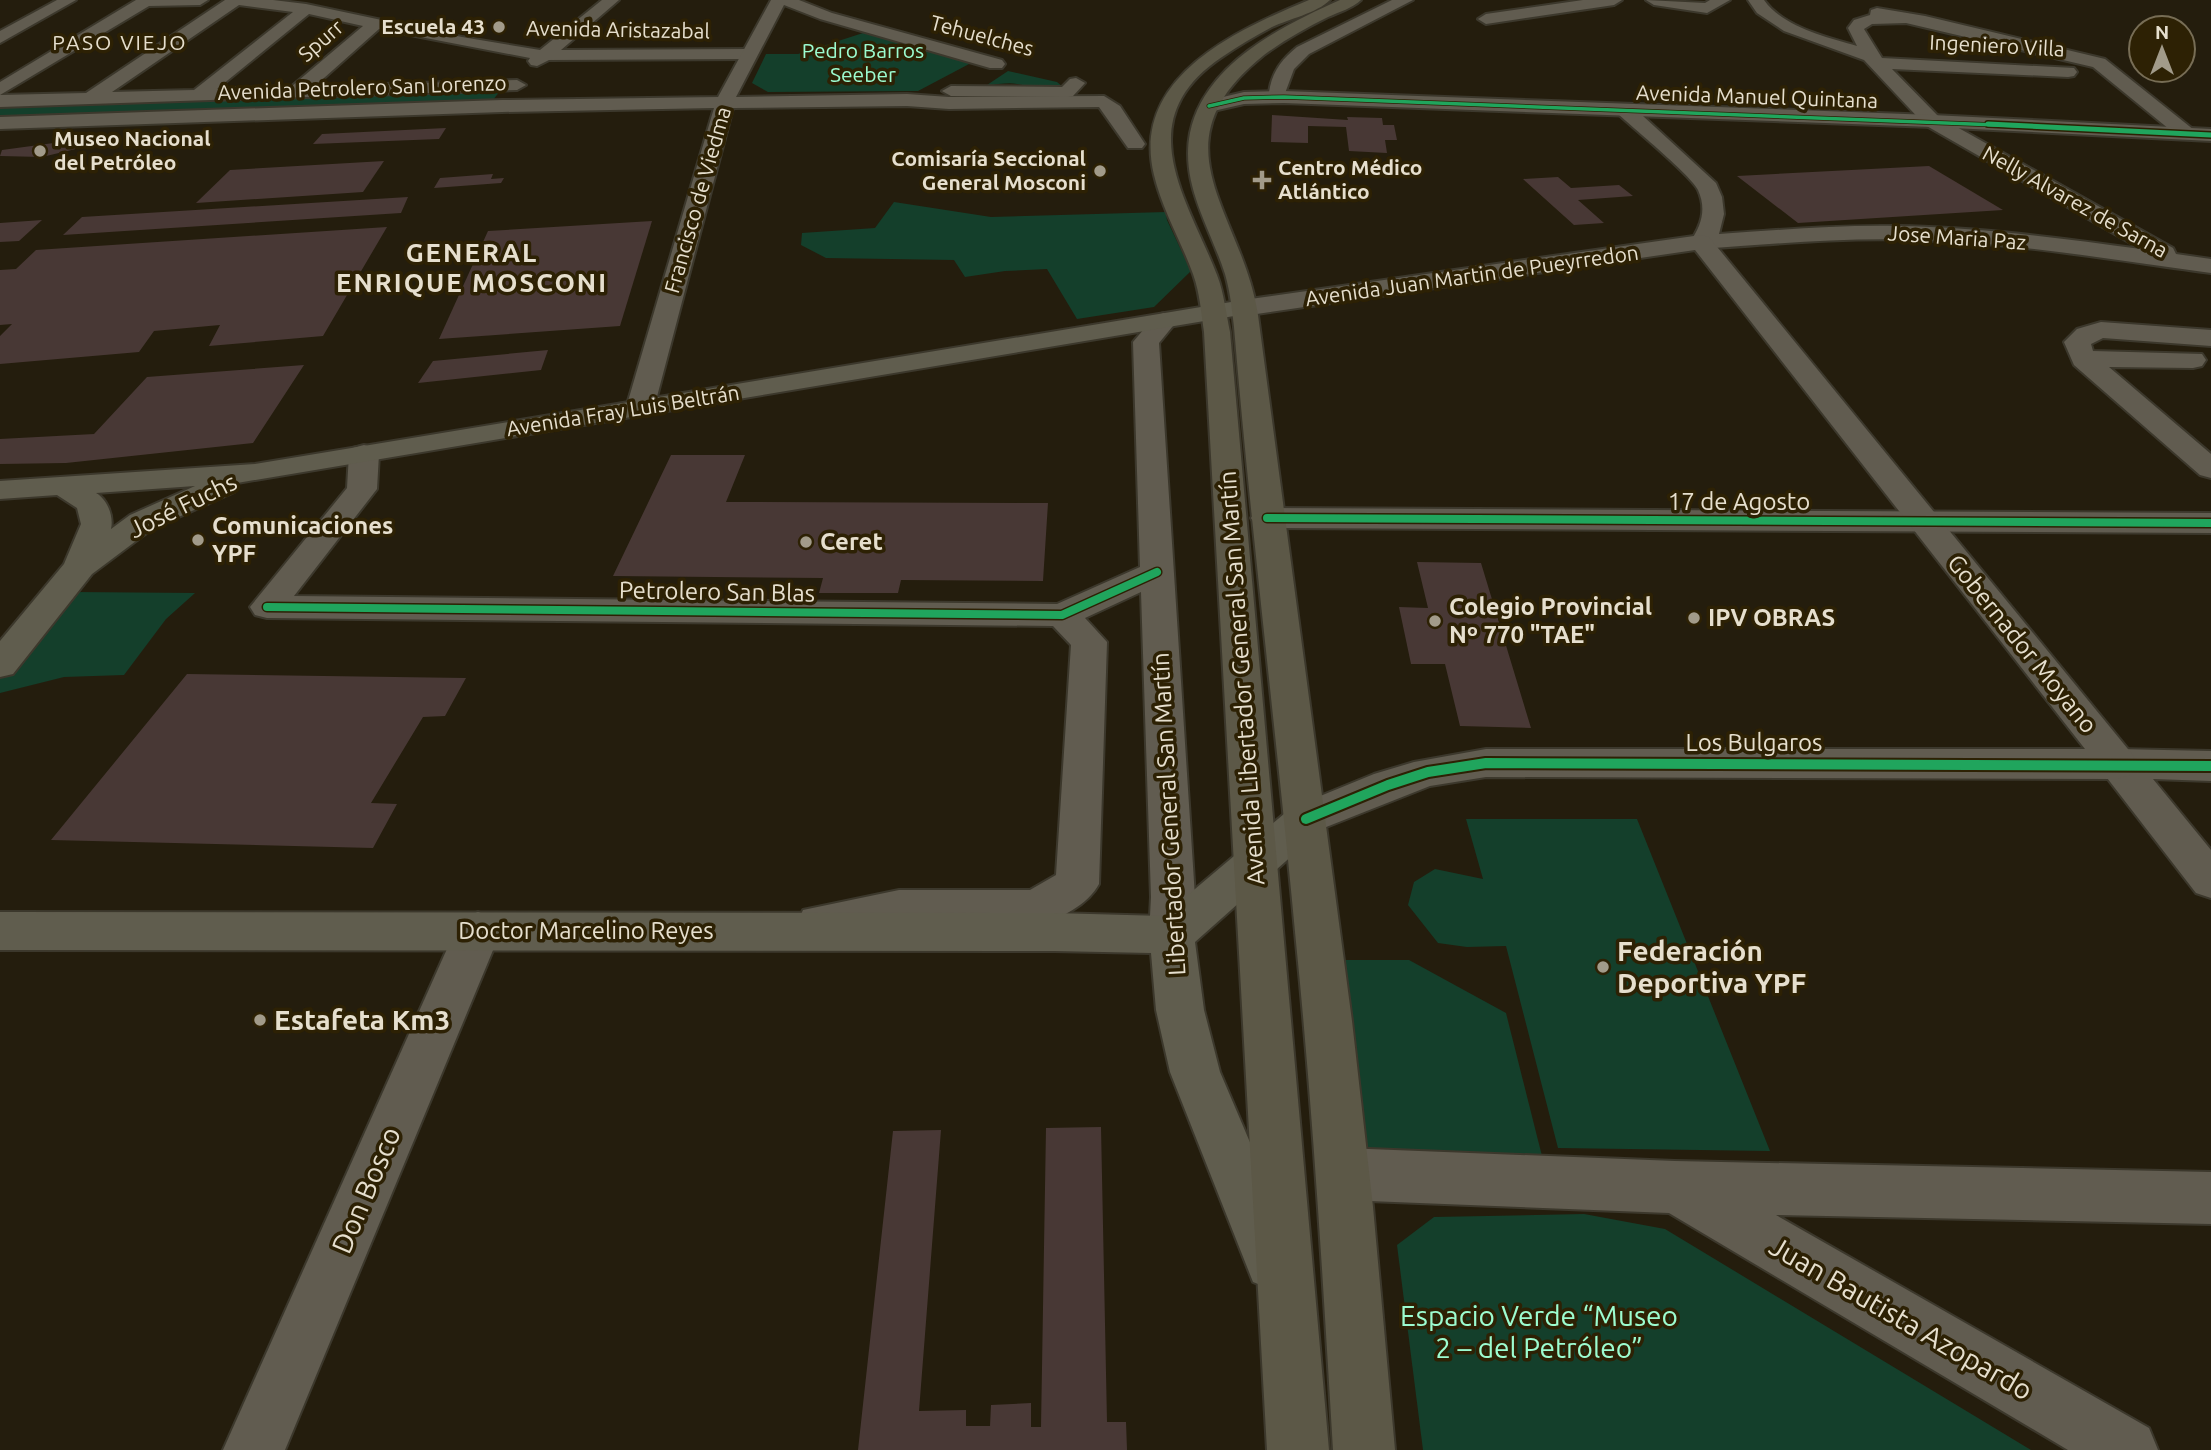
<svg xmlns="http://www.w3.org/2000/svg" width="2211" height="1450" viewBox="0 0 2211 1450" font-family="Ubuntu,sans-serif">
<style>
.green{fill:#143f2b}
.building{fill:#483835}
.lines{fill:none;stroke-linecap:round;stroke-linejoin:round}
.street-casing{stroke:#3c382c;stroke-width:4}
.secondary-casing{stroke:#3c382c;stroke-width:4}
.primary-casing{stroke:#3c382c;stroke-width:4}
.highway-casing{stroke:#3c382c;stroke-width:4}
.street{fill:#615c50;fill-rule:evenodd}
.secondary{fill:#615c50;fill-rule:evenodd}
.primary{fill:#605d4e;fill-rule:evenodd}
.highway{fill:#5c5847;fill-rule:evenodd}
.cycleway-far3-casing{stroke:#2d2104;stroke-width:5}
.cycleway-far2-casing{stroke:#2d2104;stroke-width:8}
.cycleway-far1-casing{stroke:#2d2104;stroke-width:11}
.cycleway-casing{stroke:#2d2104;stroke-width:14}
.cycleway-far3{stroke:#20a55d;stroke-width:3.5}
.cycleway-far2{stroke:#20a55d;stroke-width:5}
.cycleway-far1{stroke:#20a55d;stroke-width:8}
.cycleway{stroke:#20a55d;stroke-width:10}
.poi-dot{fill:#a29b8a;stroke:#2d2104;stroke-width:2.5}
.labels{text-anchor:middle;stroke-width:7;stroke-linejoin:round;paint-order:stroke}
.far-poi-label{font-size:21px;font-weight:bold;fill:#e6dfce;stroke:#2d2104;text-anchor:end}
.far-street-label{font-size:21px;fill:#e6dfce;stroke:#2d2104}
.far-neighbourhood-label{font-size:21px;letter-spacing:2px;fill:#e6dfce;stroke:#2d2104}
.far-park-label{font-size:21px;fill:#9cfcd0;stroke:#2d2104}
.street-label{font-size:24px;fill:#e6dfce;stroke:#2d2104}
.poi-label{font-size:24px;font-weight:bold;fill:#e6dfce;stroke:#2d2104;text-anchor:start}
.far-district-label{font-size:26px;font-weight:bold;letter-spacing:2px;fill:#e6dfce;stroke:#2d2104}
.near-poi-label{font-size:28px;font-weight:bold;fill:#e6dfce;stroke:#2d2104;text-anchor:start}
.near-street-label{font-size:28px;fill:#e6dfce;stroke:#2d2104}
.near-park-label{font-size:28px;fill:#9cfcd0;stroke:#2d2104}
</style>
<rect width="100%" height="100%" fill="#241d0d"/>
<!-- green -->
<g class="green">
<polygon points="863,33 971,63 918,91 768,92 752,83 766,54 798,54"/>
<path d="M1008,71L1057,82L1063,87C1045,91 1034,87 1017,84C1008,82 997,85 987,85Z"/>
<polygon points="500,91 493,100 0,119 0,106"/>
<polygon points="894,202 991,217 1166,212 1167,220 1191,271 1154,307 1077,319 1047,269 1005,271 965,277 954,260 826,258 801,245 802,233 875,228"/>
<polygon points="74,592 195,593 166,619 124,675 64,677 0,693 0,659"/>
<polygon points="1466,819 1637,819 1770,1151 1558,1148 1506,946 1467,947 1438,943 1408,905 1414,882 1435,869 1483,879"/>
<polygon points="1329,960 1409,960 1506,1013 1543,1160 1358,1147"/>
<polygon points="1584,1214 1665,1229 2031,1450 1423,1450 1397,1245 1434,1217"/>
</g>
<!-- building -->
<g class="building">
<polygon points="1272,115 1348,120 1347,117 1382,118 1383,125 1394,125 1397,140 1385,140 1387,153 1349,151 1346,127 1308,126 1308,143 1271,142"/>
<polygon points="446,128 439,139 313,144 322,134"/>
<polygon points="61,142 56,146 84,147 42,157 0,156 2,150"/>
<polygon points="384,161 363,192 196,203 230,170"/>
<polygon points="1929,166 2003,210 1798,223 1737,176"/>
<polygon points="493,174 491,179 504,178 501,183 434,188 440,178"/>
<polygon points="1558,177 1571,188 1619,185 1633,196 1578,200 1604,223 1574,225 1523,179"/>
<polygon points="408,197 401,213 63,235 82,217"/>
<polygon points="42,220 19,241 0,242 0,223"/>
<polygon points="652,221 620,326 439,339 488,231"/>
<polygon points="387,227 323,336 209,346 220,325 154,331 139,352 0,364 0,336 12,324 0,325 0,270 16,269 36,250"/>
<polygon points="548,350 541,370 418,383 433,361"/>
<polygon points="304,365 253,443 66,463 0,464 0,439 94,434 147,377"/>
<polygon points="671,455 745,455 726,502 1048,503 1043,581 901,580 898,593 819,593 823,578 613,576"/>
<polygon points="1417,562 1481,563 1531,728 1460,726 1445,664 1411,664 1399,607 1428,608"/>
<polygon points="187,674 466,678 445,716 423,717 371,803 397,804 373,848 51,840"/>
<polygon points="1101,1127 1107,1422 1126,1422 1127,1450 858,1450 893,1131 941,1130 919,1411 966,1410 966,1426 990,1426 991,1405 1031,1403 1031,1427 1041,1427 1046,1128"/>
</g>
<g class="lines">
<defs>
<g id="street">
<polygon points="57,0 76,0 0,43 0,31"/>
<polygon points="136,0 208,0 200,5 149,6 0,95 0,82"/>
<path d="M225,0H273L306,4L462,37L540,50L602,0H619L561,50L749,49L757,54L749,59L549,60L537,66L531,65L528,61L530,58L379,29L315,86L517,80L526,85L517,90L0,107V95L86,93ZM239,5L293,12L194,90L112,92ZM309,14L363,26L292,86L217,89Z"/>
<path d="M1392,0H1413L1309,54L1294,69L1284,96H1272L1269,92C1272,72 1282,59 1297,47Z"/>
<polygon points="1583,0 1622,0 1614,5 1486,24 1478,19 1486,14"/>
<polygon points="1646,0 1705,3 1710,0 1730,0 1707,13 1654,5"/>
<path d="M1748,0H1764C1783,27 1826,37 1857,46L1848,28L1854,20L1870,15L1871,10L1877,8L1925,16L2105,59L2194,130L2197,134L2194,138H2180L2093,67L1906,23L1872,24L1864,29L1882,58L2074,68L2077,72L2074,76L2068,77L1892,69L1939,117L2173,248L2176,254L2211,259V273C2114,260 2017,243 1920,240C1847,237 1774,244 1701,249L1693,247L1690,242C1701,226 1707,210 1698,190C1692,176 1632,127 1617,113L1615,109L1617,105H1631L1716,183L1722,197L1724,214L1719,234C1778,230 1837,225 1896,226C1978,227 2060,238 2141,249L1925,125L1864,60L1784,31L1757,13Z"/>
<polygon points="1076,78 1085,83 1073,96 1067,97 951,96 942,91 951,86 1062,87 1070,79"/>
<path d="M1164,313L1173,316L1177,321L1159,343L1195,897V935L1188,948L1172,954L1156,948L1149,935L1151,897L1141,592L1085,618L1107,642L1099,884C1088,905 1059,919 1037,926H899L819,941L803,936L797,923L803,910L899,890H1030L1056,875L1071,645L1053,626L267,618L255,615L250,607L347,488L349,454L353,448L364,445L375,448L379,454L377,489L294,596L1057,604L1140,567L1133,342L1155,316Z"/>
<polygon points="2101,322 2211,330 2211,346 2103,338 2091,344 2093,351 2202,354 2206,360 2202,366 2193,368 2109,367 2211,454 2211,478 2200,475 2074,365 2064,342 2077,329"/>
<polygon points="1267,508 2211,513 2211,533 1267,528 1256,525 1251,518 1256,511"/>
<polygon points="2118,749 2211,751 2211,781 2153,779 2211,850 2211,898 2196,893 2104,774 2098,764 2104,754"/>
<polygon points="1344,1148 1675,1161 2211,1172 2211,1224 1776,1215 2149,1428 2158,1450 2068,1450 1669,1213 1344,1200 1325,1192 1318,1174 1325,1156"/>
</g>
<g id="secondary">
<polygon points="771,0 799,0 832,13 1002,60 1005,64 1002,68 990,68 820,19 784,5 736,97 907,94 949,97 1104,96 1120,106 1145,144 1142,148 1128,148 1099,107 949,109 907,106 733,108 654,408 650,414 640,416 630,414 626,408 714,108 502,112 0,129 0,117 502,100 718,97"/>
<polygon points="1284,91 1932,115 2211,129 2211,141 1932,127 1284,103 1244,104 1209,112 1200,106 1202,102 1244,92"/>
<polygon points="1701,235 1709,237 2132,754 2138,764 2132,774 2118,779 1486,777 1430,786 1306,835 1291,830 1285,819 1291,808 1374,774 1414,762 1486,749 2085,749 1695,250 1243,316 1234,313 1230,308 1234,303 1243,300"/>
<polygon points="478,912 494,918 501,931 285,1450 223,1450 455,931 462,918"/>
</g>
<g id="primary">
<path d="M1243,300L1252,303L1256,308L1252,313L237,483L234,492L152,529L92,574L13,674L0,677V641L64,564L81,524L77,508L57,495L0,499V481L255,464ZM195,486L130,515L111,529C114,516 107,499 96,493Z"/>
<polygon points="1306,803 1321,808 1327,819 1321,830 1195,942 1204,1010 1220,1072 1301,1262 1293,1282 1273,1290 1253,1282 1170,1072 1156,1010 1151,953 1054,951 0,950 0,912 1054,913 1163,916 1291,808"/>
</g>
<g id="highway">
<path d="M1309,0H1330C1317,13 1289,19 1272,27C1255,36 1238,46 1222,57C1128,120 1187,198 1217,275C1224,293 1226,313 1230,332L1329,1450H1267L1204,332C1201,313 1200,293 1193,274C1181,241 1162,209 1154,175C1130,77 1237,30 1309,0Z"/>
<path d="M1340,0H1361C1353,8 1339,12 1328,17C1306,28 1284,40 1264,55C1151,145 1242,211 1258,315L1352,1021L1373,1207L1395,1450H1333C1323,1280 1313,1111 1296,942C1277,737 1251,532 1234,327C1232,309 1230,291 1225,274C1210,227 1180,184 1190,133C1204,64 1282,26 1340,0Z"/>
</g>
</defs>
<!-- street casing -->
<use href="#street" class="street-casing"/>
<!-- secondary casing -->
<use href="#secondary" class="secondary-casing"/>
<!-- primary casing -->
<use href="#primary" class="primary-casing"/>
<!-- highway casing -->
<use href="#highway" class="highway-casing"/>
<!-- street -->
<use href="#street" class="street"/>
<!-- secondary -->
<use href="#secondary" class="secondary"/>
<!-- primary -->
<use href="#primary" class="primary"/>
<!-- highway -->
<use href="#highway" class="highway"/>
<defs>
<polyline id="cycleway-far3" points="1209,106 1244,98 1284,97 2023,126"/>
<polyline id="cycleway-far2" points="1988,124 2211,135"/>
<g id="cycleway-far1">
<polyline points="1267,518 2211,523"/>
<polyline points="267,607 1062,615 1157,572"/>
</g>
<polyline id="cycleway" points="1306,819 1388,785 1428,772 1486,763 2211,766"/>
</defs>
<!-- cycleway-far3 casing -->
<use href="#cycleway-far3" class="cycleway-far3-casing"/>
<!-- cycleway-far2 casing -->
<use href="#cycleway-far2" class="cycleway-far2-casing"/>
<!-- cycleway-far1 casing -->
<use href="#cycleway-far1" class="cycleway-far1-casing"/>
<!-- cycleway casing -->
<use href="#cycleway" class="cycleway-casing"/>
<!-- cycleway-far3 -->
<use href="#cycleway-far3" class="cycleway-far3"/>
<!-- cycleway-far2 -->
<use href="#cycleway-far2" class="cycleway-far2"/>
<!-- cycleway-far1 -->
<use href="#cycleway-far1" class="cycleway-far1"/>
<!-- cycleway -->
<use href="#cycleway" class="cycleway"/>
</g>
<!-- markers -->
<g class="poi-dot">
<circle cx="499" cy="27" r="7"/>
<circle cx="40" cy="151" r="7"/>
<circle cx="1100" cy="171" r="7"/>
<path d="M1258.5 169.5h7v7h7v7h-7v7h-7v-7h-7v-7h7z"/>
<circle cx="198" cy="540" r="7"/>
<circle cx="806" cy="542" r="7"/>
<circle cx="1694" cy="618" r="7"/>
<circle cx="1435" cy="621" r="7"/>
<circle cx="1603" cy="967" r="7"/>
<circle cx="260" cy="1020" r="7"/>
</g>
<g class="labels">
<!-- far-poi labels -->
<g class="far-poi-label">
<text x="485" y="34">Escuela 43</text>
<text x="54" y="146" text-anchor="start">Museo Nacional<tspan x="54" dy="24">del Petróleo</tspan></text>
<text x="1086" y="166">Comisaría Seccional<tspan x="1086" dy="24">General Mosconi</tspan></text>
<text x="1278" y="175" text-anchor="start">Centro Médico<tspan x="1278" dy="24">Atlántico</tspan></text>
</g>
<!-- far-street labels -->
<g class="far-street-label">
<text transform="translate(618 30) rotate(1)" y="7">Avenida Aristazabal</text>
<text transform="translate(982 36) rotate(15)" y="7">Tehuelches</text>
<text transform="translate(321 41) rotate(-41)" y="7">Spurr</text>
<text transform="translate(1997 46) rotate(3)" y="7">Ingeniero Villa</text>
<text transform="translate(362 88) rotate(-2)" y="7">Avenida Petrolero San Lorenzo</text>
<text transform="translate(1757 97) rotate(2)" y="7">Avenida Manuel Quintana</text>
<text transform="translate(698 200) rotate(-74)" y="7">Francisco de Viedma</text>
<text transform="translate(2075 202) rotate(29)" y="7">Nelly Alvarez de Sarna</text>
<text transform="translate(1957 238) rotate(4)" y="7">Jose Maria Paz</text>
<text transform="translate(1472 276) rotate(-8)" y="7">Avenida Juan Martin de Pueyrredon</text>
<text transform="translate(623 411) rotate(-9)" y="7">Avenida Fray Luis Beltrán</text>
</g>
<!-- far-neighbourhood labels -->
<g class="far-neighbourhood-label">
<text x="120" y="50">PASO VIEJO</text>
</g>
<!-- far-park labels -->
<g class="far-park-label">
<text x="863" y="58">Pedro Barros<tspan x="863" dy="24">Seeber</tspan></text>
</g>
<!-- street labels -->
<g class="street-label">
<text x="1739" y="510">17 de Agosto</text>
<text transform="translate(183 506) rotate(-26)" y="8">José Fuchs</text>
<text transform="translate(717 592) rotate(1)" y="8">Petrolero San Blas</text>
<text transform="translate(2022 644) rotate(51)" y="8">Gobernador Moyano</text>
<text transform="translate(1242 678) rotate(-94)" y="8">Avenida Libertador General San Martín</text>
<text x="1754" y="751">Los Bulgaros</text>
<text transform="translate(1169 814) rotate(-93)" y="8">Libertador General San Martín</text>
<text x="586" y="939">Doctor Marcelino Reyes</text>
</g>
<!-- poi labels -->
<g class="poi-label">
<text x="212" y="534">Comunicaciones<tspan x="212" dy="28">YPF</tspan></text>
<text x="820" y="550">Ceret</text>
<text x="1449" y="615">Colegio Provincial<tspan x="1449" dy="28">Nº 770 "TAE"</tspan></text>
<text x="1708" y="626">IPV OBRAS</text>
</g>
<!-- far-district labels -->
<g class="far-district-label">
<text x="472" y="262">GENERAL<tspan x="472" dy="30">ENRIQUE MOSCONI</tspan></text>
</g>
<!-- near-poi labels -->
<g class="near-poi-label">
<text x="1617" y="961">Federación<tspan x="1617" dy="32">Deportiva YPF</tspan></text>
<text x="274" y="1030">Estafeta Km3</text>
</g>
<!-- near-street labels -->
<g class="near-street-label">
<text transform="translate(366 1190) rotate(-67)" y="10">Don Bosco</text>
<text transform="translate(1901 1318) rotate(30)" y="10">Juan Bautista Azopardo</text>
</g>
<!-- near-park labels -->
<g class="near-park-label">
<text x="1539" y="1326">Espacio Verde “Museo<tspan x="1539" dy="32">2 – del Petróleo”</tspan></text>
</g>
</g>
<!-- north arrow -->
<g transform="translate(2162 49)"><circle r="33" fill="#2d2104" stroke="#776d55" stroke-width="2"/>
<path d="M0-5L12 26L0 18L-12 26Z" fill="#a29b8a"/>
<text y="-10" font-size="19" font-weight="bold" text-anchor="middle" fill="#e6dfce">N</text>
</g>
</svg>
